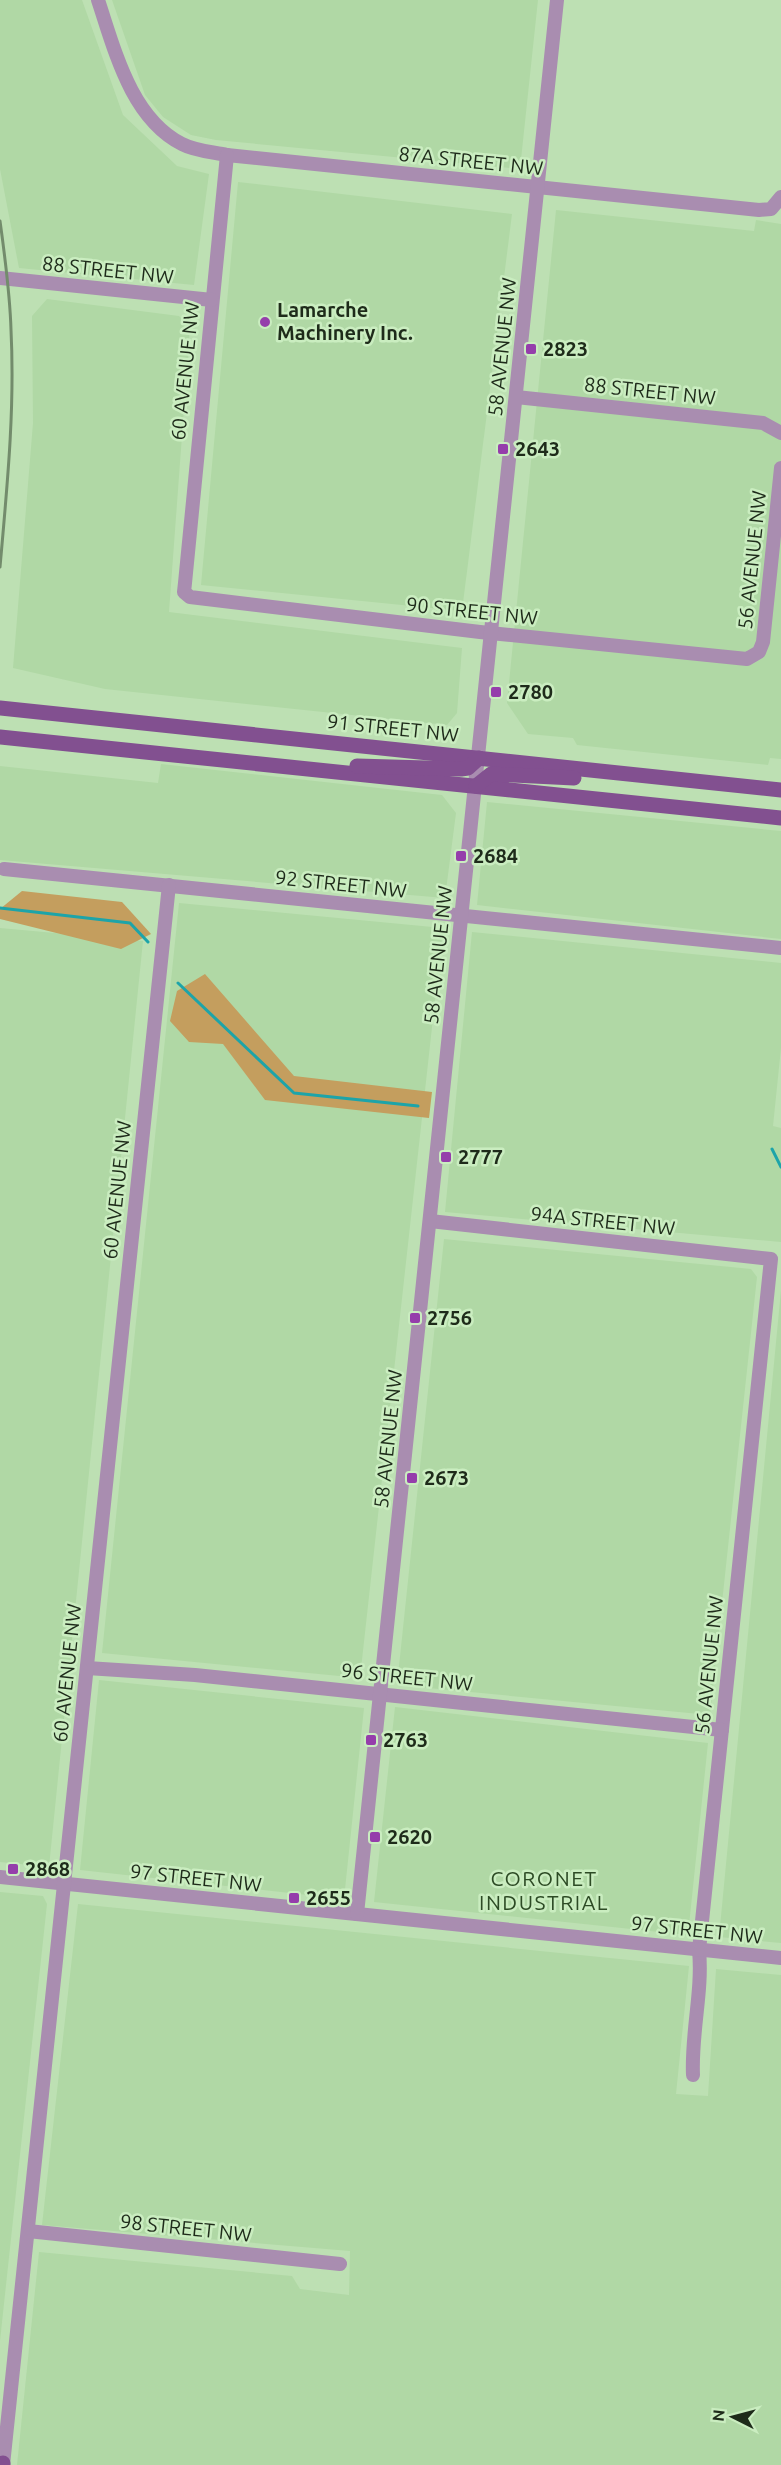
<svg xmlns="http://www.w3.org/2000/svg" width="781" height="2465" viewBox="0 0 781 2465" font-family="Ubuntu,sans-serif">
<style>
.built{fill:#b0d8a5}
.green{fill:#c49e5e}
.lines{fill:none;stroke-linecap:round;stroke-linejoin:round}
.stream{stroke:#1da4a9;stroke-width:3}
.minor{stroke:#a98db0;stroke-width:14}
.major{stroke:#825090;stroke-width:15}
.rail{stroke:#738c6c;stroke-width:3}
.poi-dot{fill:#953eab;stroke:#caedc0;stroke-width:2}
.labels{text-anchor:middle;stroke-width:5;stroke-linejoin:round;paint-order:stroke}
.street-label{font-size:20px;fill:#1e2b1a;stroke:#caedc0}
.poi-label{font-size:20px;font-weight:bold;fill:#1e2b1a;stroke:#caedc0;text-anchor:start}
.neighbourhood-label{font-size:21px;letter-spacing:1.5px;fill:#2d4b25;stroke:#caedc0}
</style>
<rect width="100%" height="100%" fill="#bde0b3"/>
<!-- built -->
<g class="built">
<polygon points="0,0 82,0 123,115 177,166 209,174 194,285 19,268 0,169"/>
<polygon points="112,0 538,0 520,169 216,140 191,135 163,117 145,95"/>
<polygon points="238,182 512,214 462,611 201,585"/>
<polygon points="556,210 754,231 756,220 781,224 781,759 770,758 768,765 577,745 573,738 528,734 507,703"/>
<polygon points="47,299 179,316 190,327 169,612 462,648 457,713 447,725 105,689 13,668 33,423 32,316"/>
<polygon points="161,764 442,795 456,813 445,898 0,860 0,766 158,783"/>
<polygon points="487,802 781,831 781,939 477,905"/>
<polygon points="179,903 443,928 360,1678 102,1653"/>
<polygon points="0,928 143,941 49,1867 0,1862"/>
<polygon points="472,932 781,963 781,1048 773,1126 781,1128 781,1242 445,1212"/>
<polygon points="444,1239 751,1269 757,1277 710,1715 397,1685"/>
<polygon points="781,1290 781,1943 719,1937"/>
<polygon points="99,1680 364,1708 344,1899 80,1870"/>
<polygon points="395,1707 708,1743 688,1935 374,1902"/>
<polygon points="0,1892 43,1896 47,1904 0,2341"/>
<polygon points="78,1904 689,1966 676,2094 708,2096 716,1969 781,1975 781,2465 17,2465 39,2252 292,2276 300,2289 349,2295 350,2251 42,2225"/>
</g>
<!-- green -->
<g class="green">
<polygon points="22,891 122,902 151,934 121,949 0,919 0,909"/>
<polygon points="205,974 294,1076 432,1092 429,1118 265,1100 223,1044 189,1042 170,1021 177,991"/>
</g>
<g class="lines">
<!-- stream -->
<g class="stream">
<polyline points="0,908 130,923 148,942"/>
<polyline points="178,983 294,1093 418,1106"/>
<polyline points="772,1149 781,1167"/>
</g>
<!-- minor -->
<g class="minor">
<path d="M98,0C115,51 131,118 182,144C195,151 213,152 227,155L759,210L771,209L781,197"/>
<polyline points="227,155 185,583 184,592 190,597 480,632 747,659 759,652 763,642 781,468"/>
<polyline points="0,278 212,300"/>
<polyline points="516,397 763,423 781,433"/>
<polyline points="4,869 781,948"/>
<path d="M430,1221L771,1259L699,1950C703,1991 691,2033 693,2075"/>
<polyline points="87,1668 195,1675 722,1730"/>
<polyline points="0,1877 781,1958"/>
<polyline points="357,1914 557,0"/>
<polyline points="28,2231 340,2264"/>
<polyline points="3,2465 169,885"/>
</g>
<!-- major -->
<g class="major">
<polyline points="0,708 781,790"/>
<polyline points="0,737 781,818"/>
<polyline points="357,766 461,769 468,768 479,758"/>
<polyline points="476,786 491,774 574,778"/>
<polyline points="3,2465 3,2463"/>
</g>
<!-- rail -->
<path class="rail" d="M0,221C5,257 10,293 11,330C15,409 7,488 0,567"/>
</g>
<!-- markers -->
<g class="poi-dot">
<circle cx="265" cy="322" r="6"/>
<rect x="525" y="343" width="12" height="12" rx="3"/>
<rect x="497" y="443" width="12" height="12" rx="3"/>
<rect x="490" y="686" width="12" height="12" rx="3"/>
<rect x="455" y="850" width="12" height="12" rx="3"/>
<rect x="440" y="1151" width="12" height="12" rx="3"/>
<rect x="409" y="1312" width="12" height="12" rx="3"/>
<rect x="406" y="1472" width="12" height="12" rx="3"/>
<rect x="365" y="1734" width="12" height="12" rx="3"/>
<rect x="369" y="1831" width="12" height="12" rx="3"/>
<rect x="7" y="1863" width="12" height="12" rx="3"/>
<rect x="288" y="1892" width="12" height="12" rx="3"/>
</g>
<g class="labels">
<!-- street labels -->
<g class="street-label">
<text transform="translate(471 161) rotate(6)" y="7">87A STREET NW</text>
<text transform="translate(108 270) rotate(6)" y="7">88 STREET NW</text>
<text transform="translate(502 347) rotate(-84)" y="7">58 AVENUE NW</text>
<text transform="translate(185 371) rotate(-84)" y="7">60 AVENUE NW</text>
<text transform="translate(650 391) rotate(6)" y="7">88 STREET NW</text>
<text transform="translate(752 560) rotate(-84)" y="7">56 AVENUE NW</text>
<text transform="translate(472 611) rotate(6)" y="7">90 STREET NW</text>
<text transform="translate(393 728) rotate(6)" y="7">91 STREET NW</text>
<text transform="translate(341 884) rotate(6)" y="7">92 STREET NW</text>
<text transform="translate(438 955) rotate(-84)" y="7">58 AVENUE NW</text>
<text transform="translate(117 1190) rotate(-84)" y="7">60 AVENUE NW</text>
<text transform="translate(603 1221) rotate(6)" y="7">94A STREET NW</text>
<text transform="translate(388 1439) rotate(-84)" y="7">58 AVENUE NW</text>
<text transform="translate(709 1665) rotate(-84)" y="7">56 AVENUE NW</text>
<text transform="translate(67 1673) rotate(-84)" y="7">60 AVENUE NW</text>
<text transform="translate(407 1677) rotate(6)" y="7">96 STREET NW</text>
<text transform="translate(196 1878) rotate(6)" y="7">97 STREET NW</text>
<text transform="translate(697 1930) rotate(6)" y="7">97 STREET NW</text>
<text transform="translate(186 2228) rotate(6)" y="7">98 STREET NW</text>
</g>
<!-- poi labels -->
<g class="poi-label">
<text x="277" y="317">Lamarche<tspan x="277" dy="23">Machinery Inc.</tspan></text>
<text x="543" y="356">2823</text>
<text x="515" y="456">2643</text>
<text x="508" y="699">2780</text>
<text x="473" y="863">2684</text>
<text x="458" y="1164">2777</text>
<text x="427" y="1325">2756</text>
<text x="424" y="1485">2673</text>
<text x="383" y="1747">2763</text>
<text x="387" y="1844">2620</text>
<text x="25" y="1876">2868</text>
<text x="306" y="1905">2655</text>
</g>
<!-- neighbourhood labels -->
<g class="neighbourhood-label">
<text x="544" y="1886">CORONET<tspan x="544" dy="24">INDUSTRIAL</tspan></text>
</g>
</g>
<!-- north arrow -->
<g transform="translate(733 2417) rotate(276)" stroke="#caedc0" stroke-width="4.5" paint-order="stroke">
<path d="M0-4.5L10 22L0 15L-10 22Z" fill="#1e2b1a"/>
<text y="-9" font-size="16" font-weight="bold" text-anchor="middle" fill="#1e2b1a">N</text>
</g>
</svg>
